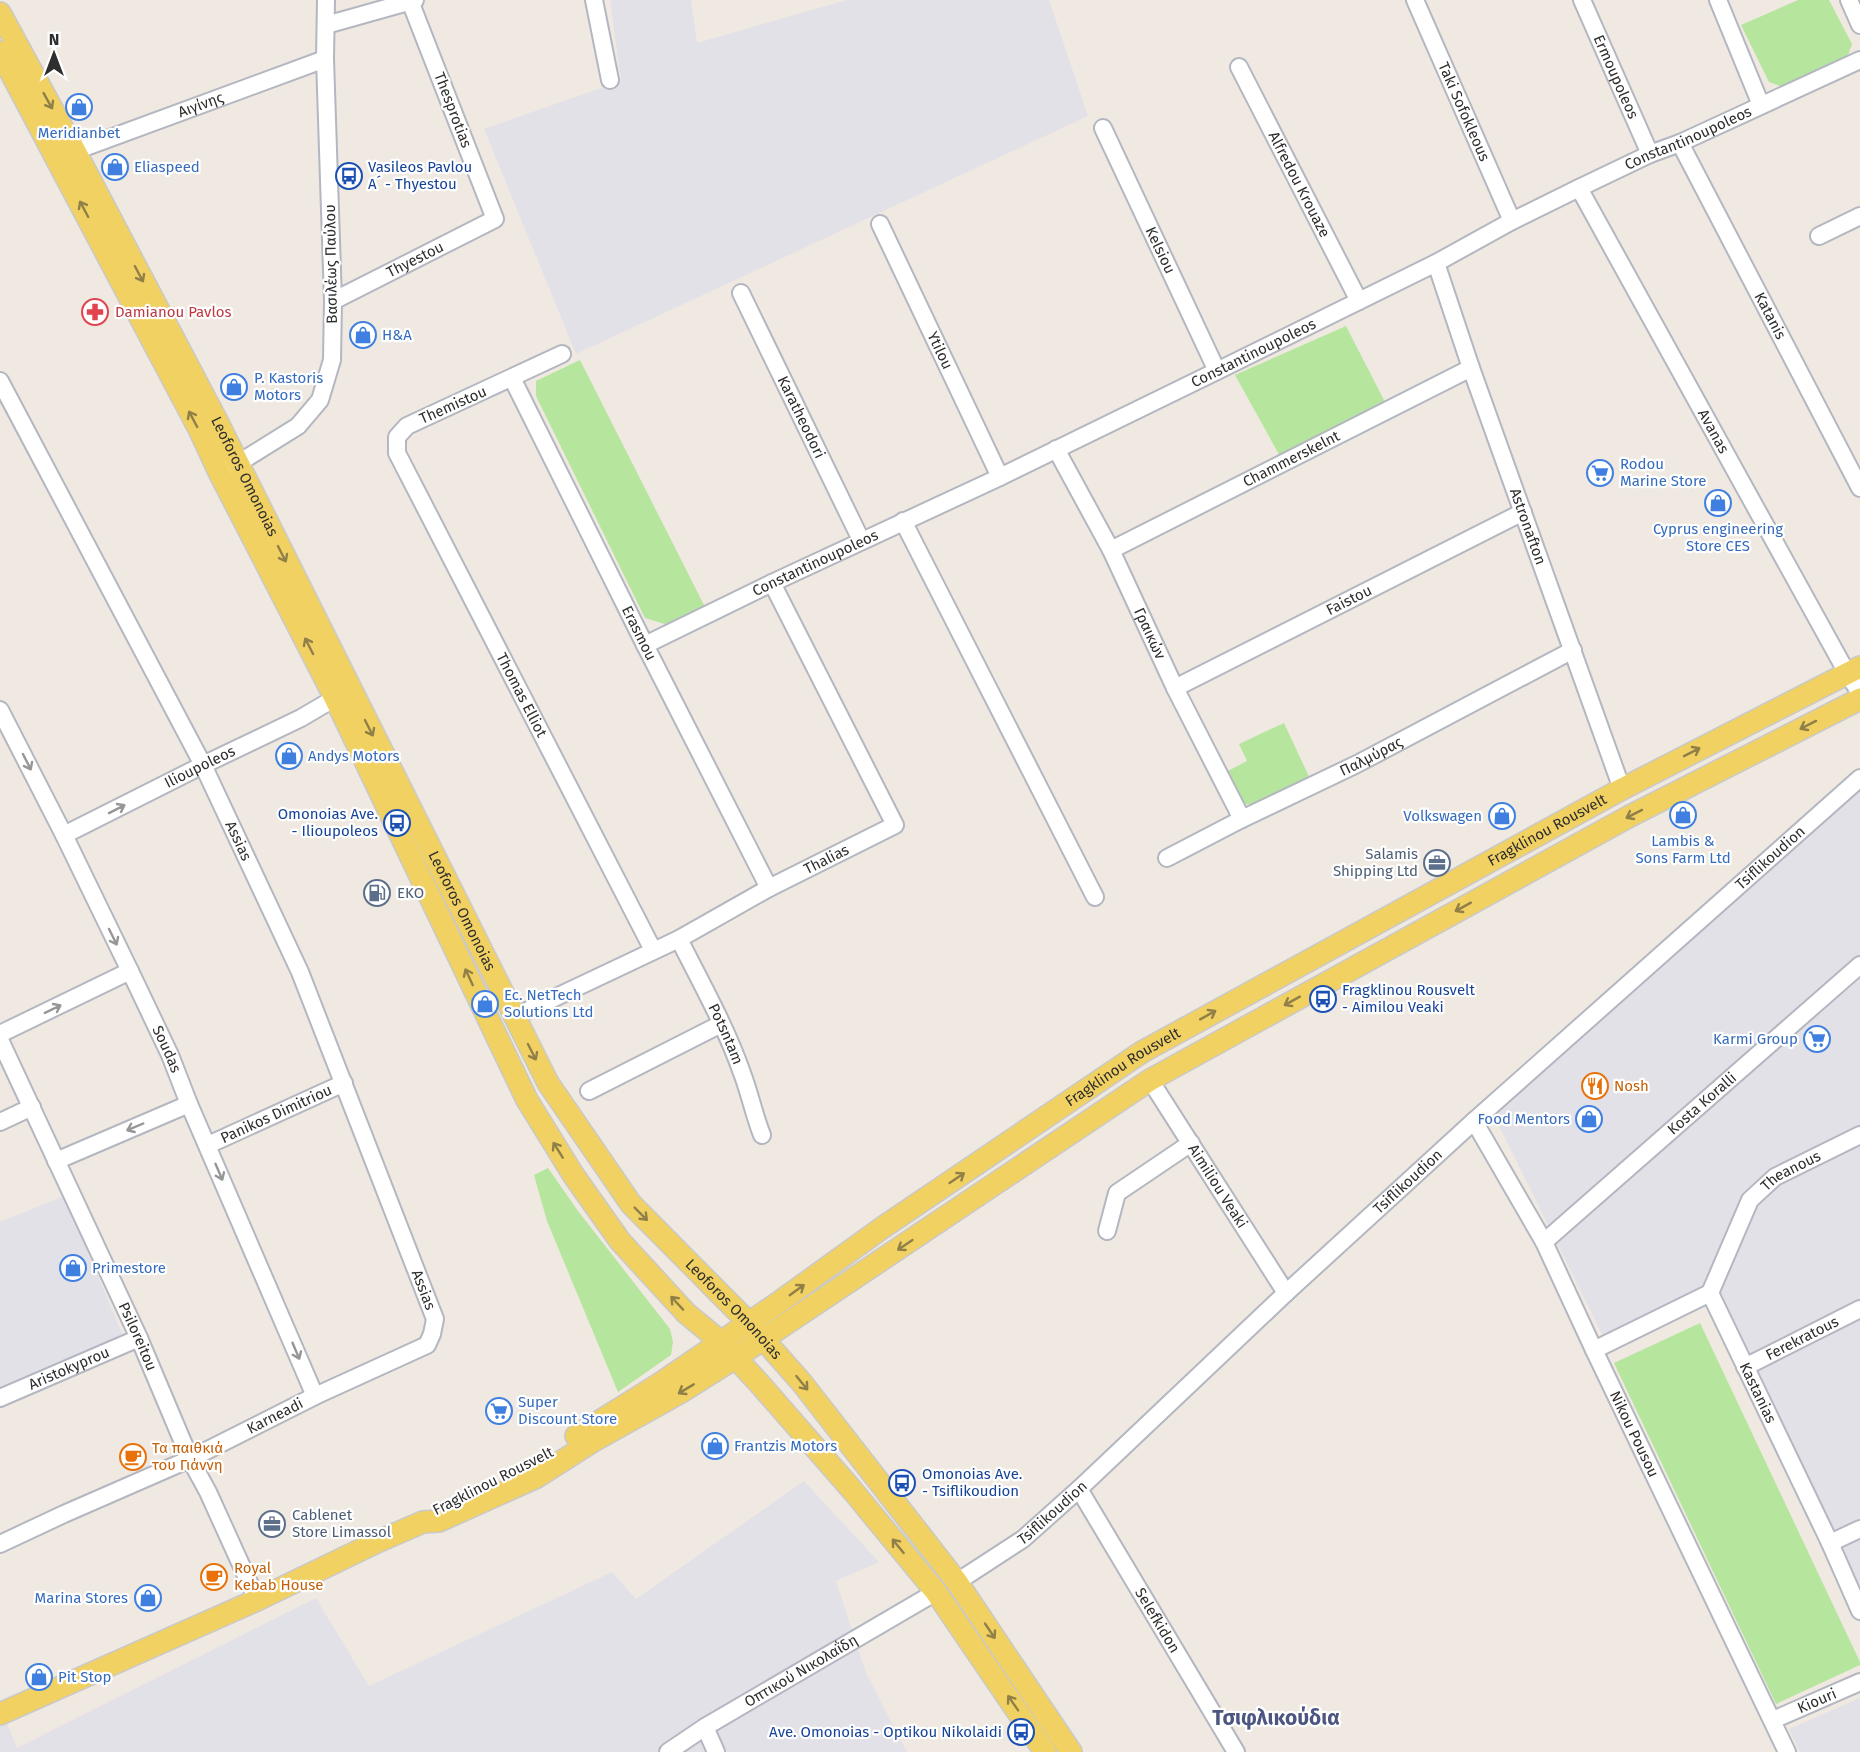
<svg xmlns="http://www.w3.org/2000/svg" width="1860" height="1752" viewBox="0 0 1860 1752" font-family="'Fira Sans',sans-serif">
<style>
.industrial{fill:#e3e1e8}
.green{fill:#b6e59e}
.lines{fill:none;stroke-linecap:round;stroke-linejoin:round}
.minor-casing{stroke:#b4b7c1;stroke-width:20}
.major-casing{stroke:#c9c9c9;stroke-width:24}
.minor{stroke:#fff;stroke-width:16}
.major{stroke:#f2d163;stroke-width:21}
.oneway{stroke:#908048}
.oneway2{stroke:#969696}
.labels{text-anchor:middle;stroke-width:4.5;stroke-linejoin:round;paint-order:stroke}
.street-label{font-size:15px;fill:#2e2e2e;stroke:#fff}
.shop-label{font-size:15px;fill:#366cbe;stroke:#fff;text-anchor:start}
.transit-label{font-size:15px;fill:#164399;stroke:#fff;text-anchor:start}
.health-label{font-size:15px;fill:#be3a42;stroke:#fff;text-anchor:start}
.service-label{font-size:15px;fill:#4e5e75;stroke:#fff;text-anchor:start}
.food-label{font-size:15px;fill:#c56008;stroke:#fff;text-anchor:start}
.district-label{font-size:21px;font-weight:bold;fill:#4d5680;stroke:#fff}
</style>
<rect width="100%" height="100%" fill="#efe9e1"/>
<!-- industrial -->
<g class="industrial">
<polygon points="610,0 691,0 697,43 847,0 1049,0 1088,116 576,354 484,129 621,81"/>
<polygon points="1860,787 1860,1624 1702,1288 1603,1336 1494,1116"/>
<polygon points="64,1196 129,1350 0,1407 0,1222"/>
<polygon points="804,1481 879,1562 836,1581 866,1673 907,1752 0,1752 0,1706 17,1748 316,1598 369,1686 612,1572 636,1599"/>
<polygon points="1860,1698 1860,1752 1800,1752 1789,1729"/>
</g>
<!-- green -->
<g class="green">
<polygon points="1798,0 1829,0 1852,44 1846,61 1786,88 1769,82 1741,25"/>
<polygon points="1346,326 1386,404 1281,458 1235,375"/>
<polygon points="580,360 705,607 668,625 645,618 536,396 536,381"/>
<polygon points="1284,723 1311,781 1255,805 1245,804 1238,800 1224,773 1247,761 1239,744"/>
<polygon points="548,1168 578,1211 670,1329 673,1342 671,1355 618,1392 547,1221 534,1175"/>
<polygon points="1700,1323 1860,1662 1860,1665 1776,1704 1614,1363"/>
</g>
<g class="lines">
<defs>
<g id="minor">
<polyline points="594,0 610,80"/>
<path id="s1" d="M1415,0L1512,221"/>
<path id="s2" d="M1582,0L1650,154"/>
<polyline points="1718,0 1761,105"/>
<polyline points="1849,0 1860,25"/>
<polyline points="326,25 415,0"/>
<path id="s3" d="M1239,67L1359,301"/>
<path id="s4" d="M1103,128L1217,371"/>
<path id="s5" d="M1680,143L1860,488"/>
<path id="s6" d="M75,151L325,59"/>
<path id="s7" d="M1579,188L1847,673L1860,693"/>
<path id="s8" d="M880,224L1000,477"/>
<polyline points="1819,236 1860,216"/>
<path id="s9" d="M1436,263L1471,368L1622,789"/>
<path id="s10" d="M741,293L861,540"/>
<path id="s11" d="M333,301L495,219L410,1"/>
<path id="s12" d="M562,354L407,426L397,437V453L653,950"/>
<path id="s13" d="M512,378L645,645L769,888"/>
<path id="s14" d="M0,381L203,765L300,972L435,1319L432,1334L427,1345L315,1396L190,1459L64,1514L0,1544"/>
<path id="s15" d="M1056,449L1111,550L1175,688L1242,819"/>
<polyline points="227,468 237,464 298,426 320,400 332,360 333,301 325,59 326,0"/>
<polyline points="903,521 1095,897"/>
<path id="s16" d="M1111,550L1471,368"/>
<path id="s17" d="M645,645L772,583L1000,477L1217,371L1436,263L1512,221L1579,188L1650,154L1680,143L1860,60"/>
<path id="s18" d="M1175,688L1523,512"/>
<path id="s19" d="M0,710L64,835L130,971L170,1055L189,1104L315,1396"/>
<path id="s20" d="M64,835L203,765L301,718L335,698"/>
<path id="s21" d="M1167,858L1242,819L1357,764L1573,650"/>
<path id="s22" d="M679,939C701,983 726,1027 742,1073C750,1094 754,1115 762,1135"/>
<path id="s23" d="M514,1017L679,939L769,888L895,825L772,583"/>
<polyline points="0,1034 130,971"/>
<path id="s24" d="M0,1040L139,1338L190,1459L208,1492L257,1600"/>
<path id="s25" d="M1150,1080L1286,1293"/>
<polyline points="589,1091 721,1024"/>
<path id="s26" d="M1474,1121L1544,1242L1594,1350L1787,1752"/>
<polyline points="0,1122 32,1107"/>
<path id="s27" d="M208,1145L344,1083"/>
<polyline points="56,1161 189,1104"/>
<polyline points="1107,1231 1117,1193 1191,1143"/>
<path id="s28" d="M1544,1242L1860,965"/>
<path id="s29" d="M1710,1293L1750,1200L1775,1177L1860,1135"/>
<path id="s30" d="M1594,1350L1710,1293L1830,1543L1860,1611"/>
<path id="s31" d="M1745,1367L1860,1309"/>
<path id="s32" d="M0,1398L139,1338"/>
<path id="s33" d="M1079,1489L1236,1752"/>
<polyline points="1830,1543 1860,1529"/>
<path id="s34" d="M957,1582L1023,1539L1079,1489L1286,1293L1474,1121L1860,778"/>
<path id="s35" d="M1773,1720L1860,1682"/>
<polyline points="705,1727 716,1752"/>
<path id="s36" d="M668,1752L705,1727L936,1592"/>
</g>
<g id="major">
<path id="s37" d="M0,13L75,151L216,419L548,1083L631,1204L749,1323L802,1383L957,1582L1071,1752"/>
<polyline points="0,52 199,429 219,472 335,698 527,1100 574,1176 620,1241 686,1313 721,1342 758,1382 853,1491 936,1592 1045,1752"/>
<path id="s38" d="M576,1436L661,1383L778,1303L882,1228L1142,1052L1622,789L1860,667"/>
<polyline points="0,1714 257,1600 379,1541 423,1522 439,1521 537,1477 595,1440 681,1392 735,1358 1150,1080 1630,816 1860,699"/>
</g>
</defs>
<!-- minor casing -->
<use href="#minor" class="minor-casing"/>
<!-- major casing -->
<use href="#major" class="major-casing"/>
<!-- minor -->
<use href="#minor" class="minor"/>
<!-- major -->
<use href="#major" class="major"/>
</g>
<!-- one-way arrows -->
<defs><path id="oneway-shaft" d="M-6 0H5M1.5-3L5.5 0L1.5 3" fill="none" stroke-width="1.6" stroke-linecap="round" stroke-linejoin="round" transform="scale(1.5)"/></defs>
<g class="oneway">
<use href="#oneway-shaft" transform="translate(48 101) rotate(61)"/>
<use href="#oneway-shaft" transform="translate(84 209) rotate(-118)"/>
<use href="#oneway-shaft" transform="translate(139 274) rotate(62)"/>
<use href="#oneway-shaft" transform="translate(193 419) rotate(-118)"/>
<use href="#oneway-shaft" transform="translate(282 554) rotate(63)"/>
<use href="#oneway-shaft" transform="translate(309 646) rotate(-117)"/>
<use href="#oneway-shaft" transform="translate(1808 725) rotate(153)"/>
<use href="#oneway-shaft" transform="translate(369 728) rotate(63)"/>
<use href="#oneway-shaft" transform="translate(1692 752) rotate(-27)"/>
<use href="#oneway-shaft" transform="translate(1634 814) rotate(153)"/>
<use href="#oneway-shaft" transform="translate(1463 907) rotate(151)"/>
<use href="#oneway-shaft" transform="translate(469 977) rotate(-115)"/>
<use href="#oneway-shaft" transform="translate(1292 1001) rotate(151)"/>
<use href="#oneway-shaft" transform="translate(1208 1015) rotate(-29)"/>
<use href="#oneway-shaft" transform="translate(532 1052) rotate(63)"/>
<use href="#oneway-shaft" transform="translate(558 1150) rotate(-122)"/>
<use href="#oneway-shaft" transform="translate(957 1178) rotate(-34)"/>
<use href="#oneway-shaft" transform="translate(641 1214) rotate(45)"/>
<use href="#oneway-shaft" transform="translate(905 1245) rotate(146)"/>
<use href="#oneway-shaft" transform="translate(797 1290) rotate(-36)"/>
<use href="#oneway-shaft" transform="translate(677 1303) rotate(-133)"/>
<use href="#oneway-shaft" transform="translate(802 1383) rotate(51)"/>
<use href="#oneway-shaft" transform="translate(686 1389) rotate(149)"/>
<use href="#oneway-shaft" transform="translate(898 1546) rotate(-129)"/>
<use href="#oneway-shaft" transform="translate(990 1631) rotate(56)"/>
<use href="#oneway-shaft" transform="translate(1013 1703) rotate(-125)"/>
</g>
<g class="oneway2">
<use href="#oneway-shaft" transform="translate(27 762) rotate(63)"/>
<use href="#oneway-shaft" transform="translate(117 809) rotate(-27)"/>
<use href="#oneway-shaft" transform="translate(113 937) rotate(64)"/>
<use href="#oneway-shaft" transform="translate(53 1009) rotate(-26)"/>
<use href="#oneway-shaft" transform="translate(135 1127) rotate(157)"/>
<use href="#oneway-shaft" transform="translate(219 1172) rotate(67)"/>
<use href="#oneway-shaft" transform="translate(296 1351) rotate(67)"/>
</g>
<!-- icons -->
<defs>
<symbol id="shop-ring" viewBox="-11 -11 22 22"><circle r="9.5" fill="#fff" stroke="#3f7fe0" stroke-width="1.5"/><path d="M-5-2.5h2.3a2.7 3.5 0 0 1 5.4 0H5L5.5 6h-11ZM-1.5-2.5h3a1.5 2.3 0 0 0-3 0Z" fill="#3f7fe0"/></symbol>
<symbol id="bus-ring" viewBox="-11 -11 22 22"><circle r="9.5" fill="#fff" stroke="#1a4fb4" stroke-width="1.5"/><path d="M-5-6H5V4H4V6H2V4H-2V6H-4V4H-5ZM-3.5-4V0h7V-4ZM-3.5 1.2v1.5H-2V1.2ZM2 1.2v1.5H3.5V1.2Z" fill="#1a4fb4"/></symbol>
<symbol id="pharmacy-ring" viewBox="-11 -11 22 22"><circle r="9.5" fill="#fff" stroke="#e0444e" stroke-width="1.5"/><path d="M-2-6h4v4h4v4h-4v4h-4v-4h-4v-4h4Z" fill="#e0444e"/></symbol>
<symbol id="supermarket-ring" viewBox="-11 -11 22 22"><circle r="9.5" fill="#fff" stroke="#3f7fe0" stroke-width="1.5"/><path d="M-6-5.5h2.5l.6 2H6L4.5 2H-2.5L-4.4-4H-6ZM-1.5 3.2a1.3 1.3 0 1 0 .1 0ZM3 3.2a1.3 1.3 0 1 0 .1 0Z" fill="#3f7fe0"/></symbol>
<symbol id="office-ring" viewBox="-11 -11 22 22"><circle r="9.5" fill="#fff" stroke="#5c6f8a" stroke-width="1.5"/><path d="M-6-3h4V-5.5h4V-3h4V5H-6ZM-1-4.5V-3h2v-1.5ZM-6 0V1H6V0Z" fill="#5c6f8a"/></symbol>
<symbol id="fuel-ring" viewBox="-11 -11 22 22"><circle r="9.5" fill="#fff" stroke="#5c6f8a" stroke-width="1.5"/><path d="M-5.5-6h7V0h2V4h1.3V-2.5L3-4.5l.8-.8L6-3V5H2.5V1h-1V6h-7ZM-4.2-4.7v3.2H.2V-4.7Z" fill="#5c6f8a"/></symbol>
<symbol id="restaurant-ring" viewBox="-11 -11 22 22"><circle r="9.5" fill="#fff" stroke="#e8710a" stroke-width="1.5"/><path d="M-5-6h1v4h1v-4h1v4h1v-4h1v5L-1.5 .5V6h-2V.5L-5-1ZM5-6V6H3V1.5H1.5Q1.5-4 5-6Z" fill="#e8710a"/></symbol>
<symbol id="cafe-ring" viewBox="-11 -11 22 22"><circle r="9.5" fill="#fff" stroke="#e8710a" stroke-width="1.5"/><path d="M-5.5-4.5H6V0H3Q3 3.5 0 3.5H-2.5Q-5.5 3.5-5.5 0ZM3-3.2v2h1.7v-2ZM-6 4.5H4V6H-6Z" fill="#e8710a"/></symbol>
</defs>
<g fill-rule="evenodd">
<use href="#shop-ring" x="64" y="92" width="30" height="30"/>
<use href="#shop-ring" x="100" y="152" width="30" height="30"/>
<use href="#bus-ring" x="334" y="161" width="30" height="30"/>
<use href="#pharmacy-ring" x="80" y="297" width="30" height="30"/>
<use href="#shop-ring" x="348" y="320" width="30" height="30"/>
<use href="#shop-ring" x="219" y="372" width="30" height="30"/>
<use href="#supermarket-ring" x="1585" y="458" width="30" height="30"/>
<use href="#shop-ring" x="1703" y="488" width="30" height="30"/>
<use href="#shop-ring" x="274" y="741" width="30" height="30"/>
<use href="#shop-ring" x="1668" y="800" width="30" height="30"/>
<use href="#shop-ring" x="1487" y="801" width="30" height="30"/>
<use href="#bus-ring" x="382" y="808" width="30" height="30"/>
<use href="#office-ring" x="1422" y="848" width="30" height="30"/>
<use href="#fuel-ring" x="362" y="878" width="30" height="30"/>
<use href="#bus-ring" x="1308" y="984" width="30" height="30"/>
<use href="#shop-ring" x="470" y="989" width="30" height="30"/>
<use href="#supermarket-ring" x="1802" y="1024" width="30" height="30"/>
<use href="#restaurant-ring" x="1580" y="1071" width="30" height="30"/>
<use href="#shop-ring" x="1574" y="1104" width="30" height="30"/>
<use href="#shop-ring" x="58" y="1253" width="30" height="30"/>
<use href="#supermarket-ring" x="484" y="1396" width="30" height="30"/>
<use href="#shop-ring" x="700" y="1431" width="30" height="30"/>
<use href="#cafe-ring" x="118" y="1442" width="30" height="30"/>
<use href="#bus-ring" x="887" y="1468" width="30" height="30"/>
<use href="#office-ring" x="257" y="1509" width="30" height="30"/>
<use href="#cafe-ring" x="199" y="1562" width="30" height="30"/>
<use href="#shop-ring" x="133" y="1583" width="30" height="30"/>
<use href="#shop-ring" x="24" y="1662" width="30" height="30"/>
<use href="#bus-ring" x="1006" y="1717" width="30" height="30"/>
</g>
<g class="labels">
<!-- street labels -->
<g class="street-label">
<text dy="5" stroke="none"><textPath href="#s2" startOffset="84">Ermoupoleos</textPath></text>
<text dy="5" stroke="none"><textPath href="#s6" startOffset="134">Αιγίνης</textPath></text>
<text transform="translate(453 110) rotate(69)" y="5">Thesprotias</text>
<text dy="5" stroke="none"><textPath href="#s1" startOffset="122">Taki Sofokleous</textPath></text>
<text dy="5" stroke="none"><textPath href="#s17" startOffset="1160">Constantinoupoleos</textPath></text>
<text dy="5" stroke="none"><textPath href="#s3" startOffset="132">Alfredou Krouaze</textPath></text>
<text dy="5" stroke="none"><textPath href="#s4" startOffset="135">Kelsiou</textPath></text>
<text dy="5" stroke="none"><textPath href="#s11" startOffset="92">Thyestou</textPath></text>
<text transform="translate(331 264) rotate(-91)" y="5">Βασιλέως Παύλου</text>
<text dy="5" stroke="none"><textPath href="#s5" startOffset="195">Katanis</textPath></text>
<text dy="5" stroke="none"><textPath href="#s8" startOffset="140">Ytilou</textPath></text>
<text dy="5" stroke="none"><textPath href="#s17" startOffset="675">Constantinoupoleos</textPath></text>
<text transform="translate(453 405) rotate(-24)" y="5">Themistou</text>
<text dy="5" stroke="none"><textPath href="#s10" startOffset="138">Karatheodori</textPath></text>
<text dy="5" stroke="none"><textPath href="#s7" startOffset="278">Avanas</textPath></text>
<text dy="5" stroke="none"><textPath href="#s16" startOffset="202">Chammerskelnt</textPath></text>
<text dy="5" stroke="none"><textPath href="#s37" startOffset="524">Leoforos Omonoias</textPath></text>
<text dy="5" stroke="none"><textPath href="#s9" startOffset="279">Astronafton</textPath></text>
<text dy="5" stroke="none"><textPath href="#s17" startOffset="189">Constantinoupoleos</textPath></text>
<text dy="5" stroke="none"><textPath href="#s18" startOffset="195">Faistou</textPath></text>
<text dy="5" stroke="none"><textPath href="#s13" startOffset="285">Erasmou</textPath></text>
<text dy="5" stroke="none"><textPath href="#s15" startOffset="207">Γραικών</textPath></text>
<text dy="5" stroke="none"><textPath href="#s12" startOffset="474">Thomas Elliot</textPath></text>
<text dy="5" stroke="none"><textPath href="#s21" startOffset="228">Παλμύρας</textPath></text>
<text dy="5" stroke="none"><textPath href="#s20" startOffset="152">Ilioupoleos</textPath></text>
<text dy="5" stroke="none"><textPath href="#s38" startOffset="1146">Fragklinou Rousvelt</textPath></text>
<text dy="5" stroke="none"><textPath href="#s14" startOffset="518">Assias</textPath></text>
<text dy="5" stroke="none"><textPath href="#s34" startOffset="1090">Tsiflikoudion</textPath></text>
<text dy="5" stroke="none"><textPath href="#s23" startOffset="350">Thalias</textPath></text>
<text dy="5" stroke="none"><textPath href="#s37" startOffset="1010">Leoforos Omonoias</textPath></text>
<text dy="5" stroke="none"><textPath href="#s22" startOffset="106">Potsntam</textPath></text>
<text dy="5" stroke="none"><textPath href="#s19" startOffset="378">Soudas</textPath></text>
<text dy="5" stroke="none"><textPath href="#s38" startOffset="660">Fragklinou Rousvelt</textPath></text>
<text dy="5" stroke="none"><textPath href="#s28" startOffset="210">Kosta Koralli</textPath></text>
<text dy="5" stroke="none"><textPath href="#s27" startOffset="75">Panikos Dimitriou</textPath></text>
<text dy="5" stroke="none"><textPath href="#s29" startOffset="152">Theanous</textPath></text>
<text dy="5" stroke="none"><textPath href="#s34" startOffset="604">Tsiflikoudion</textPath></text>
<text dy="5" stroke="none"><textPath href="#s25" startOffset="126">Aimiliou Veaki</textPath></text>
<text dy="5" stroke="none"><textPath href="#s14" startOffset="1004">Assias</textPath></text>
<text dy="5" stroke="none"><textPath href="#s37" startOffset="1496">Leoforos Omonoias</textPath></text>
<text dy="5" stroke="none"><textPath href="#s24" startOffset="327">Psiloreitou</textPath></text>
<text dy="5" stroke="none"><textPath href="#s31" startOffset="64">Ferekratous</textPath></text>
<text dy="5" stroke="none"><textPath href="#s32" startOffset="75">Aristokyprou</textPath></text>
<text dy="5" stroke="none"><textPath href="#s30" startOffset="240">Kastanias</textPath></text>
<text transform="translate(275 1416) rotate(-27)" y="5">Karneadi</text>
<text dy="5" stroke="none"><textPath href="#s26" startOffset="352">Nikou Pousou</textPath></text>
<text transform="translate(493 1481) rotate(-27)" y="5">Fragklinou Rousvelt</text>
<text dy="5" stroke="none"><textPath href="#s34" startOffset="118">Tsiflikoudion</textPath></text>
<text dy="5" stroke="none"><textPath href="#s33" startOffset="153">Selefkidon</textPath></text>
<text dy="5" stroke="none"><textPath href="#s36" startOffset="156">Οπτικού Νικολαΐδη</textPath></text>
<text dy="5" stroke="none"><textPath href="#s35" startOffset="48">Kiouri</textPath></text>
</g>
<!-- shop labels -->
<g class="shop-label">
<text x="79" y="138" text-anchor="middle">Meridianbet</text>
<text x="134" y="172">Eliaspeed</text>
<text x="382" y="340">H&amp;A</text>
<text x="254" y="383">P. Kastoris<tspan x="254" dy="17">Motors</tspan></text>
<text x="1620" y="469">Rodou<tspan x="1620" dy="17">Marine Store</tspan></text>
<text x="1718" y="534" text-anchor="middle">Cyprus engineering<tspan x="1718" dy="17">Store CES</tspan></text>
<text x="308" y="761">Andys Motors</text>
<text x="1482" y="821" text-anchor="end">Volkswagen</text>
<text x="1683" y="846" text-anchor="middle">Lambis &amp;<tspan x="1683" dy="17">Sons Farm Ltd</tspan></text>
<text x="504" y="1000">Ec. NetTech<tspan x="504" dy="17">Solutions Ltd</tspan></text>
<text x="1798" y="1044" text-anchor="end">Karmi Group</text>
<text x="1570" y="1124" text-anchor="end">Food Mentors</text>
<text x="92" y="1273">Primestore</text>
<text x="518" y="1407">Super<tspan x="518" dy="17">Discount Store</tspan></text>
<text x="734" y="1451">Frantzis Motors</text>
<text x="128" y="1603" text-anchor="end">Marina Stores</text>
<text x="58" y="1682">Pit Stop</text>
</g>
<!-- transit labels -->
<g class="transit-label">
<text x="368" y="172">Vasileos Pavlou<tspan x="368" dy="17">A´ - Thyestou</tspan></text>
<text x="378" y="819" text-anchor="end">Omonoias Ave.<tspan x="378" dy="17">- Ilioupoleos</tspan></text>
<text x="1342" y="995">Fragklinou Rousvelt<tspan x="1342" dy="17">- Aimilou Veaki</tspan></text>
<text x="922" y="1479">Omonoias Ave.<tspan x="922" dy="17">- Tsiflikoudion</tspan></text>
<text x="1002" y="1737" text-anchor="end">Ave. Omonoias - Optikou Nikolaidi</text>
</g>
<!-- health labels -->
<g class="health-label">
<text x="115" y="317">Damianou Pavlos</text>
</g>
<!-- service labels -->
<g class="service-label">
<text x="1418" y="859" text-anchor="end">Salamis<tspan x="1418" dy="17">Shipping Ltd</tspan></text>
<text x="397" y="898">EKO</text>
<text x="292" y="1520">Cablenet<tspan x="292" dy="17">Store Limassol</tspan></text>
</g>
<!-- food labels -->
<g class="food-label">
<text x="1614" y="1091">Nosh</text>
<text x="152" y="1453">Τα παιθκιά<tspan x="152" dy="17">του Γιάννη</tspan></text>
<text x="234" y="1573">Royal<tspan x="234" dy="17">Kebab House</tspan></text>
</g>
<!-- district labels -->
<g class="district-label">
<text x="1276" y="1725">Τσιφλικούδια</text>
</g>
</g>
<!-- north arrow -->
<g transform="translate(54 54)" stroke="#ffffff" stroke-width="4.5" paint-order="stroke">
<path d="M0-4.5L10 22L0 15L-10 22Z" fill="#2e2e2e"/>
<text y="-9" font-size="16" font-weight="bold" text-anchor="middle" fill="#2e2e2e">N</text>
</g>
</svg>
